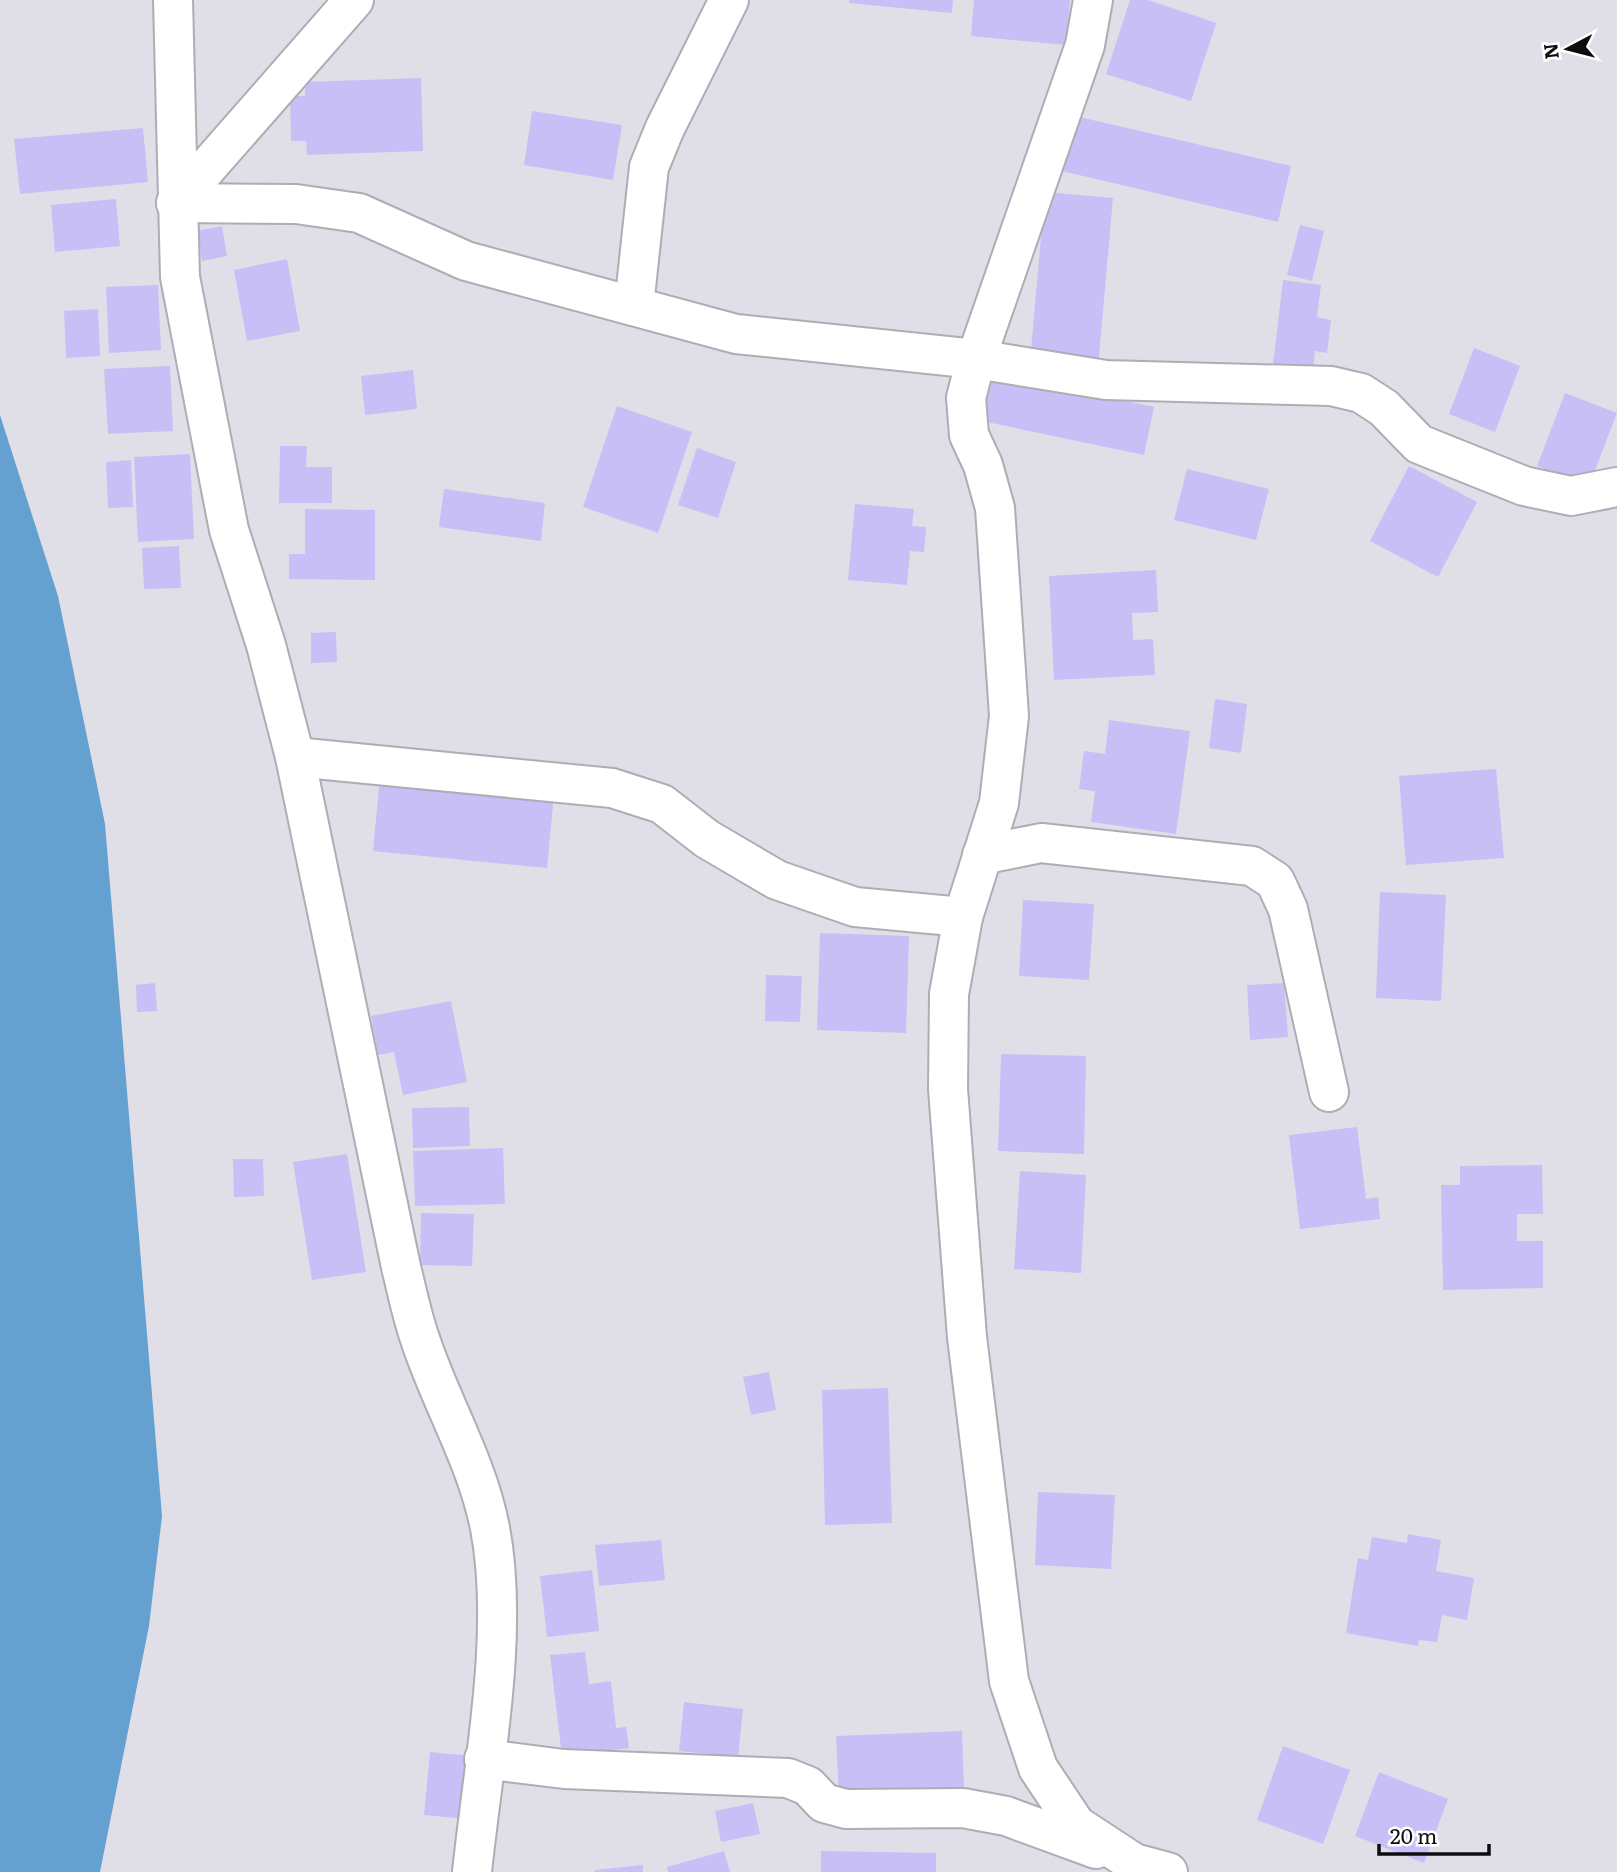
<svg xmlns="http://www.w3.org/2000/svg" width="1617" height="1872" viewBox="0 0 1617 1872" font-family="Literata,serif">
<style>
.water{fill:#64a1d1}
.building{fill:#c7bff6}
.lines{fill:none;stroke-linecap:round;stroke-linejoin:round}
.street-casing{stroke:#adadb5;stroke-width:42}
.street{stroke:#fff;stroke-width:38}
</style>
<rect width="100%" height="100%" fill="#e0dfe8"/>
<!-- water -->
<polygon class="water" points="0,415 58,596 105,824 162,1516 149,1626 100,1872 0,1872"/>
<!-- building -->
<g class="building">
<polygon points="849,0 953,0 952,13 849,3"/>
<polygon points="974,0 1070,0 1066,45 971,36"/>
<polygon points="1130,0 1148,0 1216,23 1191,101 1106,74"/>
<polygon points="421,78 423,151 307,155 306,141 291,141 290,96 305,96 305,82"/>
<polygon points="532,111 622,125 613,180 524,165"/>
<polygon points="1075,116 1291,166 1278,222 1062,171"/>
<polygon points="143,128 148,182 20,194 14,139"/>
<polygon points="1045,192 1113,198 1098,367 1030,361"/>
<polygon points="116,199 120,246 55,252 51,205"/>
<polygon points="1300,225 1324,231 1312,281 1287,275"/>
<polygon points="222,226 227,256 202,261 197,231"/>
<polygon points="287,259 300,331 247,341 234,270"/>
<polygon points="1283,280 1321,285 1317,317 1331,320 1327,353 1315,351 1312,378 1272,373"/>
<polygon points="158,285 161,350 109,353 106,287"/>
<polygon points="98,309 100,356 66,358 64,311"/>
<polygon points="1474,348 1520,366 1495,432 1449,414"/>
<polygon points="170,366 173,431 108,434 104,369"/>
<polygon points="413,370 417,409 365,415 361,376"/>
<polygon points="992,373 1154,407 1144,455 982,421"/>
<polygon points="1565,393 1617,413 1589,486 1537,466"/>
<polygon points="617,406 692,432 658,533 583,507"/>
<polygon points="280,446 307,446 306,467 332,467 332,503 279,503"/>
<polygon points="697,448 736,462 718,518 678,505"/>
<polygon points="190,454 194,539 138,542 134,457"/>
<polygon points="131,460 133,507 108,508 106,462"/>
<polygon points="1409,466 1477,502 1438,577 1370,541"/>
<polygon points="1187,469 1269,489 1256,540 1174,520"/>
<polygon points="444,489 545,503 541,541 439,527"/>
<polygon points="855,504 914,509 912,526 926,527 924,552 910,551 907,585 848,580"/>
<polygon points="305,509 375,510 375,580 289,579 289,554 305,554"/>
<polygon points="179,546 181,588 144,589 142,548"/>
<polygon points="1156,570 1158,612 1132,613 1133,640 1153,639 1155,675 1054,680 1049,576"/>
<polygon points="336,632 337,662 311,663 311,633"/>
<polygon points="1215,699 1247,704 1241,753 1209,748"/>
<polygon points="1109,720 1190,731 1176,834 1091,822 1095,791 1079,789 1084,751 1105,754"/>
<polygon points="1496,769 1504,858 1406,865 1399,776"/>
<polygon points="380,777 554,794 547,868 373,851"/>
<polygon points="1380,892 1446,895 1441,1001 1376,998"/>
<polygon points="1023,900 1094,904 1089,980 1019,976"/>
<polygon points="820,933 909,936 906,1033 817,1030"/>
<polygon points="766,975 802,976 800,1022 765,1021"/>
<polygon points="155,983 157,1011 137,1012 136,985"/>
<polygon points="1284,983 1288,1037 1250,1040 1247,985"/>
<polygon points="451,1001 467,1082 403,1095 394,1052 378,1055 371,1016"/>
<polygon points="1001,1054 1086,1056 1084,1154 998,1151"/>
<polygon points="469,1107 470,1146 413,1148 412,1108"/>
<polygon points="1357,1127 1366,1199 1378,1197 1380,1219 1300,1229 1289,1135"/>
<polygon points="503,1148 505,1204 415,1206 413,1151"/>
<polygon points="347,1154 366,1272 312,1280 293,1162"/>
<polygon points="233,1159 263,1159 264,1196 234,1197"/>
<polygon points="1542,1165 1543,1214 1517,1214 1517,1241 1543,1241 1543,1288 1443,1290 1441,1185 1460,1185 1460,1166"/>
<polygon points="1020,1171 1086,1175 1081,1273 1014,1269"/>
<polygon points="421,1213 474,1214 472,1266 420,1265"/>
<polygon points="769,1372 776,1410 751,1415 743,1377"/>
<polygon points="888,1388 892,1523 825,1525 822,1390"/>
<polygon points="1038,1492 1115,1495 1111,1569 1035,1565"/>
<polygon points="1408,1534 1441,1540 1436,1571 1474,1578 1467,1620 1442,1615 1437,1642 1419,1640 1418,1646 1346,1633 1358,1558 1368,1560 1372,1537 1407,1543"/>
<polygon points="661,1540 665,1580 599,1586 595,1545"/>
<polygon points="592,1570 599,1631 547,1637 540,1576"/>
<polygon points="585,1652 589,1684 611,1681 616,1728 626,1727 629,1748 562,1756 550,1655"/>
<polygon points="684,1702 743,1709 738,1757 679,1751"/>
<polygon points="962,1731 964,1792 839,1797 836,1736"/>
<polygon points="1283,1746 1350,1770 1323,1844 1257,1820"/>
<polygon points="430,1752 472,1756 466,1819 424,1815"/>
<polygon points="1379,1772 1448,1799 1424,1863 1355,1836"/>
<polygon points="753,1803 760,1834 721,1842 715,1811"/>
<polygon points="724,1851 730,1872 668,1872 667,1867"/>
<polygon points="821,1851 936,1853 936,1872 821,1872"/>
<polygon points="643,1865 643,1872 595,1872 595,1870"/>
</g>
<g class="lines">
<defs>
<g id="street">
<path d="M173,0L180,277L229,530L266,645L295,757L401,1267C407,1291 412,1316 420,1339C441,1403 477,1461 490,1528C510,1632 483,1766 472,1872"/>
<polyline points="1093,0 1085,45 976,359 966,398 969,435 983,465 995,508 1009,716 999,803 963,917 949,994 948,1089 967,1337 1009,1681 1038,1768 1076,1825 1134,1863 1168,1872"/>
<polyline points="176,203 296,204 359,213 466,261 736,334 976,359 1106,380 1331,386 1361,393 1384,408 1419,444 1524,486 1571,496 1617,487"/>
<polyline points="176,203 354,0"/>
<polyline points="634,306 649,167 665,128 729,0"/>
<polyline points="295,757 612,788 662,804 707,839 777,880 855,907 963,917"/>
<polyline points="982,855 1041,843 1252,866 1275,881 1288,909 1329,1092"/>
<polyline points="484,1759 564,1769 788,1778 808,1786 824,1803 846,1809 963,1808 1006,1816 1096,1849"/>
</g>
</defs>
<!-- street casing -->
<use href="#street" class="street-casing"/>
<!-- street -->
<use href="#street" class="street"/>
</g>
<!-- north arrow -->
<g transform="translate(1568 49) rotate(263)" stroke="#ffffff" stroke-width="5" paint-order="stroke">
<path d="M0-5L12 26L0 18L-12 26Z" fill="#0d0c0f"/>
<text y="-10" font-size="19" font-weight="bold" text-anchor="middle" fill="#0d0c0f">N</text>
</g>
<!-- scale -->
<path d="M1379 1844v10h110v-10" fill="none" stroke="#0d0c0f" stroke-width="3.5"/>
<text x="1390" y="1844" font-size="21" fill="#0d0c0f" stroke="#ffffff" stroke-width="5" paint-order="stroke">20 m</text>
</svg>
